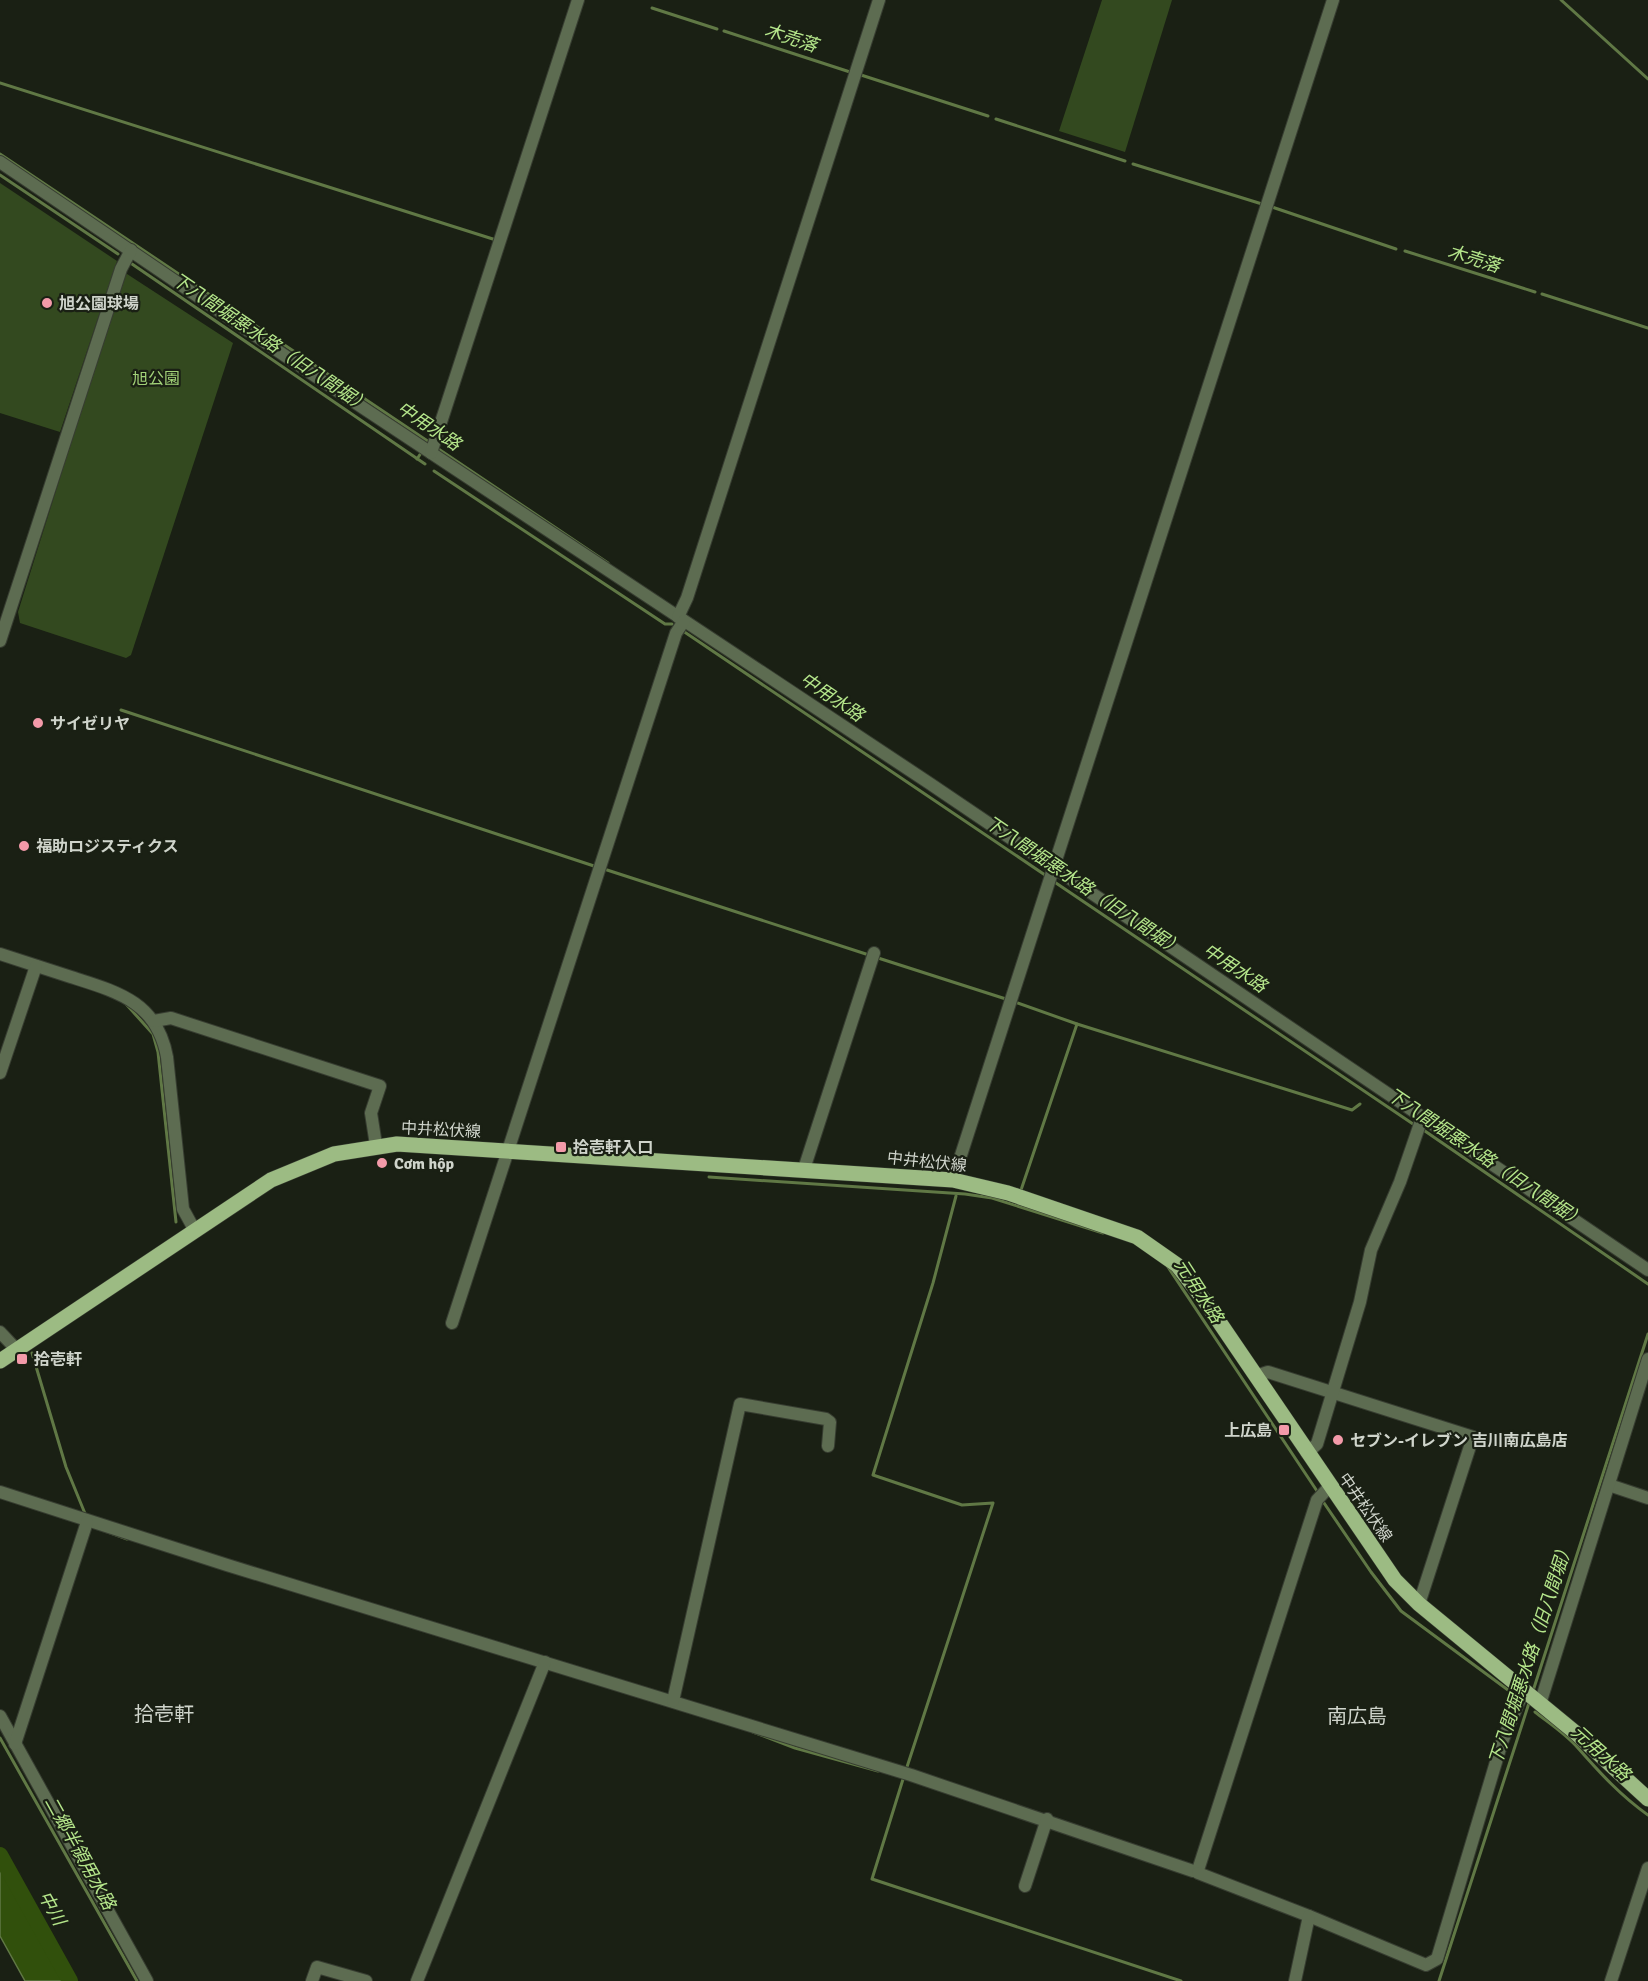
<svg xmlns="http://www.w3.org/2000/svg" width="1648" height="1981" viewBox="0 0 1648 1981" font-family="Signika,'Noto Sans JP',sans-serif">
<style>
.green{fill:#33491f}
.water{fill:#31500c;stroke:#607845;stroke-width:1.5}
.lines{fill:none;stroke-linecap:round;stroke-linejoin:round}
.stream{stroke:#607845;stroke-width:3}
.river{stroke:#31500c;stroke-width:16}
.minor-casing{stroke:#373d31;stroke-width:14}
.major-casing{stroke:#373d31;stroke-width:16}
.minor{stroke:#5d6c51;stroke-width:12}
.major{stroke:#9cbb83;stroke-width:15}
.poi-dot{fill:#f39aa9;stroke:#1a2014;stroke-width:2}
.labels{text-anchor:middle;stroke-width:4.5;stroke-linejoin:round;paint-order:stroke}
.poi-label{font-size:16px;font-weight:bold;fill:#cfd4cb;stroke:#1a2014;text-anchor:start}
.park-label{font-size:16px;fill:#a2d278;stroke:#1a2014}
.street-label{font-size:16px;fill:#cfd4cb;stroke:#1a2014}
.water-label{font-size:18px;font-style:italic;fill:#b5e68b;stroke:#1a2014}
.quarter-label{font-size:20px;fill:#cfd4cb;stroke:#1a2014}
</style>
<rect width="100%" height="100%" fill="#1a2014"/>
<!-- green -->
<g class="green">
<polygon points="1102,0 1172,0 1125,152 1059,131"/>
<polygon points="0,183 117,261 60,432 0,413"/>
<polygon points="127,274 233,343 131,655 126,658 20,623 18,612 123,276"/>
</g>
<!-- water -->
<polygon class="water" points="0,1852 64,1977 67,1981 25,1981 0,1936"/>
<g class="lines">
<!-- stream -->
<g class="stream">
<polyline points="1561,0 1648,79"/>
<polyline points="652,8 717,29"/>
<polyline points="724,31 850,72"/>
<polyline points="861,75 988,116"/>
<polyline points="0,83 496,240"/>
<polyline points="996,119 1125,161"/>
<polyline points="0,154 432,444"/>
<polyline points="1133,164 1262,204"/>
<polyline points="0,175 118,254"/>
<polyline points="1272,207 1396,249"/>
<polyline points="1405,251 1535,292"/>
<polyline points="132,264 425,464"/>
<polyline points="1542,294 1648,328"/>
<polyline points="437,448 608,563"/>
<polyline points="417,459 423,450"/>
<polyline points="434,471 665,624 672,624"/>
<polyline points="683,631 1048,877"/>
<polyline points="121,710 597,867"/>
<polyline points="604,869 869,955"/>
<polyline points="1053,881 1416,1126"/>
<polyline points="875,957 1009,1000"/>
<polyline points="1015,1002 1077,1024 1352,1110 1360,1104"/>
<polyline points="126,1004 153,1034 158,1052 176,1222"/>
<polyline points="1422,1129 1648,1284"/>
<polyline points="709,1177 965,1194 992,1198 1103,1233"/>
<polyline points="1020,1193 1077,1024"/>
<polyline points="1168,1267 1319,1494"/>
<polyline points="32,1353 66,1467 86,1516"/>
<polyline points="1322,1500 1371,1572 1401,1611 1508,1690"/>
<polyline points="89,1525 127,1539"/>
<polyline points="1533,1691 1648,1334"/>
<path d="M1535,1712C1549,1723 1566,1734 1578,1748C1600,1773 1621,1796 1648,1815"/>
<polyline points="753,1732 795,1748 878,1771"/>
<polyline points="0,1738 137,1981"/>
<polyline points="906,1770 993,1503 962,1505 873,1475 933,1283 956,1196"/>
<polyline points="904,1776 872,1879 1181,1981"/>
<polyline points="1439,1981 1529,1703"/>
</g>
<!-- river -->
<polyline class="river" points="0,1855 70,1981"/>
<defs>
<g id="minor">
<polyline points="0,162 306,370 929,783 1648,1270"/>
<polyline points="431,453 578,0"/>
<polyline points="678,617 687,598 879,0"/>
<polyline points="0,641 121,269 131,250"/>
<path d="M0,954C24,962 47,969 71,977C118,992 157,1002 167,1057L183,1209L194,1229"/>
<polyline points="154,1021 171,1018 380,1086 371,1113 376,1145"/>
<polyline points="0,1073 36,966"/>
<polyline points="804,1169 874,953"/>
<polyline points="953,1180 1333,0"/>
<polyline points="452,1323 676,633 684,621"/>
<polyline points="0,1332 17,1350"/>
<polyline points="1256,1376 1268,1372 1473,1437 1419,1604"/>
<polyline points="1307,1453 1317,1444 1360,1302 1371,1250 1400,1182 1422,1118"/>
<polyline points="1609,1485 1648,1498"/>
<polyline points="0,1492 227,1565 911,1775 1193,1871"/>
<polyline points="673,1701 740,1404 826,1419 830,1422 828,1446"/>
<polyline points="1540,1704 1648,1359"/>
<polyline points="0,1716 147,1981"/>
<polyline points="15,1744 87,1522"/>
<polyline points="1199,1867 1317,1500 1330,1486"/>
<polyline points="1198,1873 1309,1916 1426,1965 1437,1959 1502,1742 1524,1690"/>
<polyline points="1025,1886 1047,1819"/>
<polyline points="312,1981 317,1967 366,1981"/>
<polyline points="417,1981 545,1662"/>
<polyline points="1295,1981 1309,1916"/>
<polyline points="1611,1981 1648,1868"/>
</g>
<polyline id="major" points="0,1361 271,1180 334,1154 397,1144 953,1180 1008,1193 1137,1237 1177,1265 1205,1301 1395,1580 1419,1604 1577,1734 1648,1799"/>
</defs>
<!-- minor casing -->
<use href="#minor" class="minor-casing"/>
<!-- major casing -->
<use href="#major" class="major-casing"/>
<!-- minor -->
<use href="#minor" class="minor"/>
<!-- major -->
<use href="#major" class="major"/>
</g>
<!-- markers -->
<g class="poi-dot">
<circle cx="47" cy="303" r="6"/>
<circle cx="38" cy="723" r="6"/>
<circle cx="24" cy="846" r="6"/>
<rect x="555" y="1141" width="12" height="12" rx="3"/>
<circle cx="382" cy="1163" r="6"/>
<rect x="16" y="1353" width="12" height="12" rx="3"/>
<rect x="1278" y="1424" width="12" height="12" rx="3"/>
<circle cx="1338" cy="1440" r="6"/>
</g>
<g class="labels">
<!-- poi labels -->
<g class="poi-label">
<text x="59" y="309">旭公園球場</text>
<text x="50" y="729">サイゼリヤ</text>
<text x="36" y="852">福助ロジスティクス</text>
<text x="573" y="1153">拾壱軒入口</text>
<text x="394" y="1169">Cơm hộp</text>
<text x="34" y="1365">拾壱軒</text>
<text x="1272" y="1436" text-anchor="end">上広島</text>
<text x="1350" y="1446">セブン-イレブン 吉川南広島店</text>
</g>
<!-- park labels -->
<g class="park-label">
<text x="156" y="384">旭公園</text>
</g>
<!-- street labels -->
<g class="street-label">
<text transform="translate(441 1129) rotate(3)" y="6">中井松伏線</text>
<text transform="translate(927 1161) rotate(6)" y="6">中井松伏線</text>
<text transform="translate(1366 1507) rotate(55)" y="6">中井松伏線</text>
</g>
<!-- water labels -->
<g class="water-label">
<text transform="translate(791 38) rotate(18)" y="6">木売落</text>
<text transform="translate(1474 259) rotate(17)" y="6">木売落</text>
<text transform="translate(271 343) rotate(34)" y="6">下八間堀悪水路（旧八間堀）</text>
<text transform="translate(429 426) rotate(34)" y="6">中用水路</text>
<text transform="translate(832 697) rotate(34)" y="6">中用水路</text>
<text transform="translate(1084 886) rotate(34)" y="6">下八間堀悪水路（旧八間堀）</text>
<text transform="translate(1235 968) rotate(34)" y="6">中用水路</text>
<text transform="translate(1486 1158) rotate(34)" y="6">下八間堀悪水路（旧八間堀）</text>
<text transform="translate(1199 1291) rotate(57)" y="6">元用水路</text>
<text transform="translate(1531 1653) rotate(-72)" y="6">下八間堀悪水路（旧八間堀）</text>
<text transform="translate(1601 1753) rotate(42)" y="6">元用水路</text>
<text transform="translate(80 1853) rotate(61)" y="6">二郷半領用水路</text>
<text transform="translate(52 1908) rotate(61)" y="6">中川</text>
</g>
<!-- quarter labels -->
<g class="quarter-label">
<text x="164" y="1721">拾壱軒</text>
<text x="1357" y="1723">南広島</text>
</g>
</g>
</svg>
